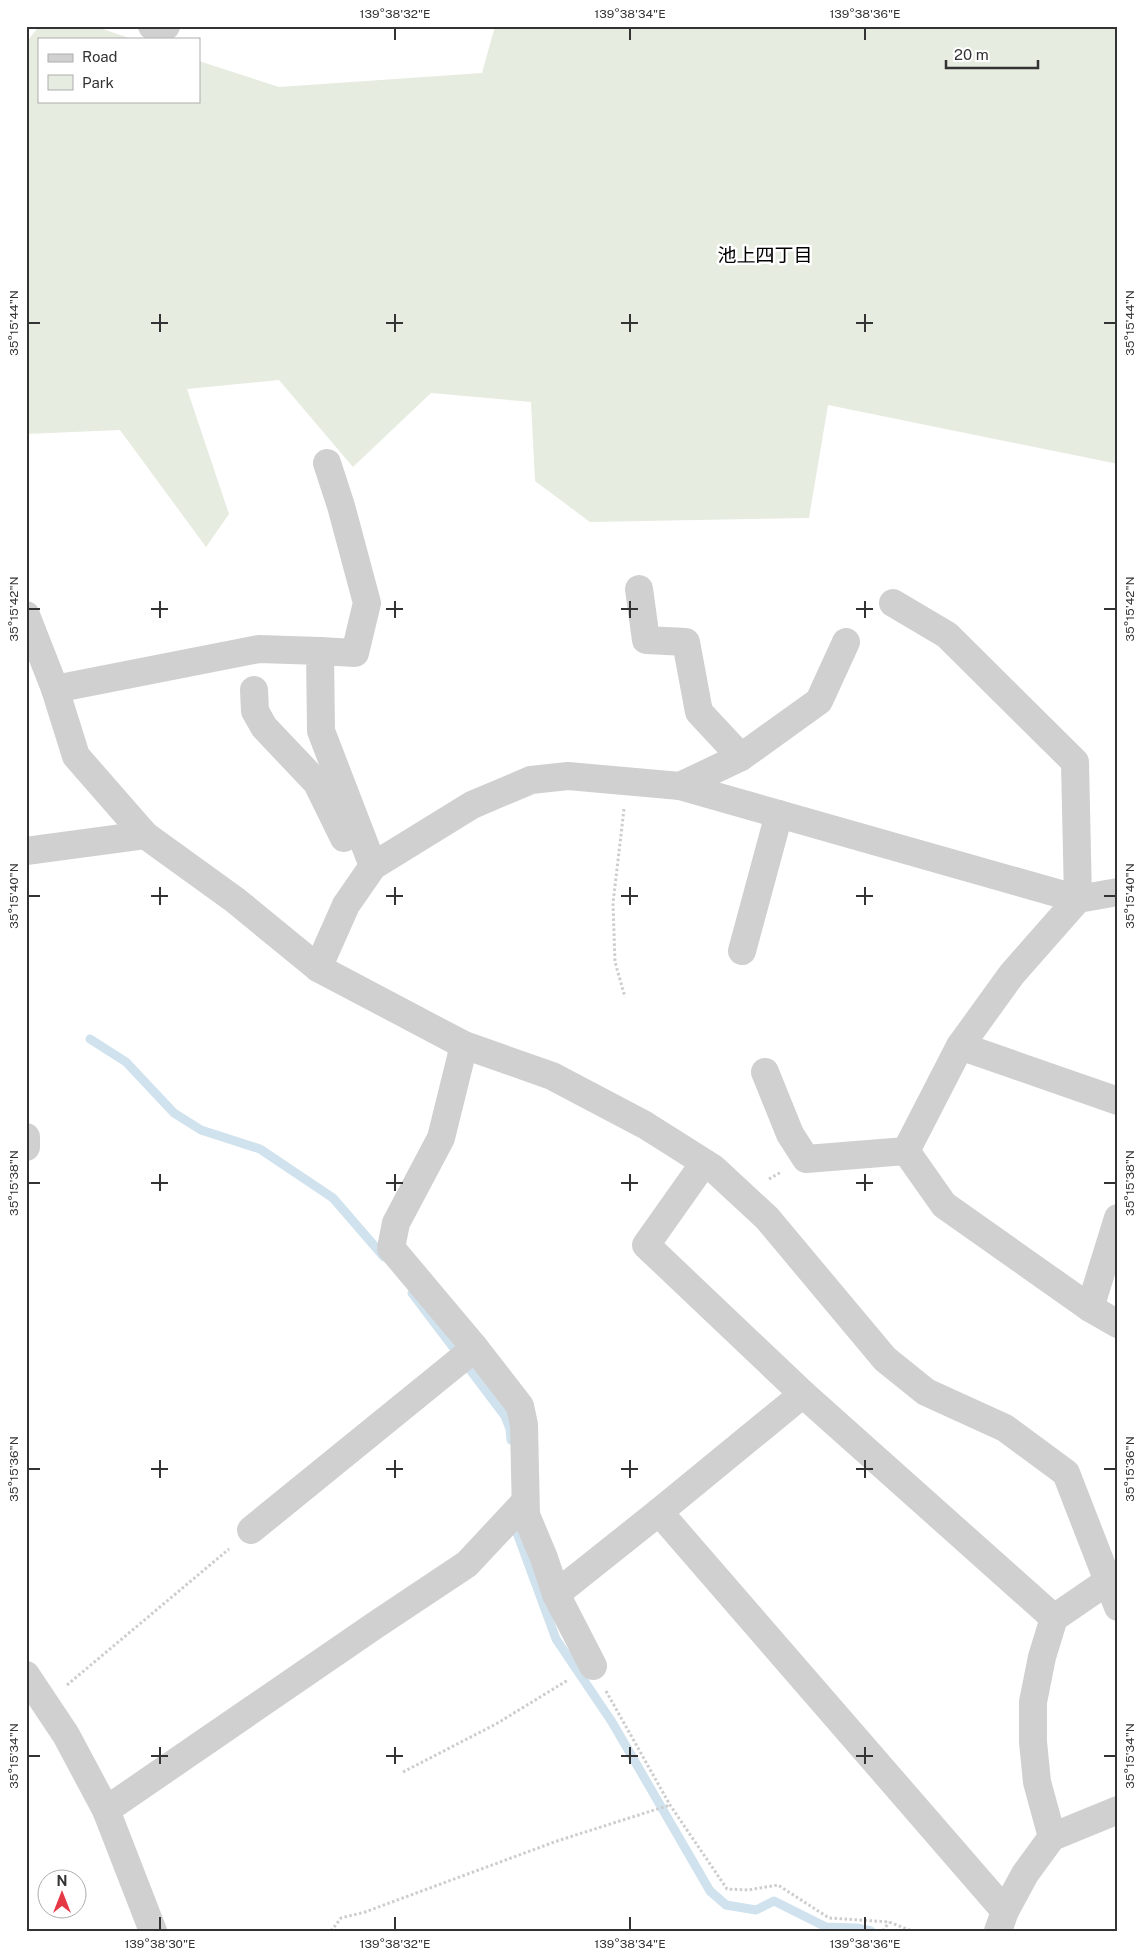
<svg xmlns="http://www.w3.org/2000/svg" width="1144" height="1957" viewBox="0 0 1144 1957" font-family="'Public Sans','Noto Sans JP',sans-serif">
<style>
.green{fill:#e6ecdf}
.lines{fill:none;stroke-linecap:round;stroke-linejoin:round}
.stream{stroke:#cfe2ee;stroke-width:9}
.path{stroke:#cdcdcd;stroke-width:3;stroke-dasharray:2.5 2.5;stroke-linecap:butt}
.minor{stroke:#d0d0d0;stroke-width:28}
.ticks{fill:none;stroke:#333;stroke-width:2}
.labels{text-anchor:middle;stroke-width:5;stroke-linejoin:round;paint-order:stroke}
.neighbourhood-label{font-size:19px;fill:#000;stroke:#fff}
.neatline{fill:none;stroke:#333;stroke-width:2}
.ticks-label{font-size:12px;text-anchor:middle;fill:#333}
</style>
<rect width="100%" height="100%" fill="#fff"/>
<!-- green -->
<polygon class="green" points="39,26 94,26 132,39 39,39 39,101 199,101 199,61 279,87 482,73 495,26 1118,26 1118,464 828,405 809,518 590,522 535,481 531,402 431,393 353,467 279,380 187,389 229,514 206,547 120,430 26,434 26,43"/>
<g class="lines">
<!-- stream -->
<g class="stream">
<polyline points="90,1039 126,1062 174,1113 201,1130 260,1149 333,1198 384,1257"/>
<polyline points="412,1293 505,1416 510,1429 511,1440"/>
<polyline points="516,1521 517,1533 556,1639 612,1722 710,1891 726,1905 756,1910 774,1901 826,1927 857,1928 871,1931"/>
</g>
<!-- path -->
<g class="path">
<polyline points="624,809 613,903 615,962 625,997"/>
<polyline points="769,1179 781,1172"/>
<polyline points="67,1685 229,1549"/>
<polyline points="606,1691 670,1805 727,1889 748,1890 778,1885 829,1918 889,1922 912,1931"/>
<polyline points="403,1772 496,1724 568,1680"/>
<polyline points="331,1931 341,1918 365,1912 557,1841 670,1805"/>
<polyline points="883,1931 889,1922"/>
</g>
<!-- minor -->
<g class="minor">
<polyline points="152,26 166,26"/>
<polyline points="639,589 646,640 686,642 699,712 741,757"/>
<polyline points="26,615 55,689 76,756 145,835 235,900 318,968 464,1045 552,1076 645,1125 713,1168 767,1218 885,1359 926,1392 1005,1428 1066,1473 1118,1607"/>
<polyline points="320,651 355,653 367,603 341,506 327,463"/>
<polyline points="55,689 259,649 320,651 321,731 373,866"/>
<polyline points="254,690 255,711 264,727 317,783 344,838"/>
<polyline points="680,786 741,757 819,701 846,642"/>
<polyline points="26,851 145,835"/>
<polyline points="1118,892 1078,899 1012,974 960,1046 906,1151 944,1205 1090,1308 1118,1324"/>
<polyline points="742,951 779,814"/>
<polyline points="318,968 346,905 373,866 472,805 531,780 568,776 680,786 1078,899 1075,762 947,635 893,603"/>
<polyline points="464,1045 441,1138 396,1223 391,1248 475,1348 520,1406 524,1425 526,1515 544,1558 556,1594 593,1666"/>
<polyline points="960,1046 1118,1101"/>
<polyline points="765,1072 790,1134 806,1159 906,1151"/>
<polyline points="26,1137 26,1147"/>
<polyline points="704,1163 646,1245 803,1394 1054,1618"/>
<polyline points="1090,1308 1118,1218"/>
<polyline points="659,1512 1005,1911"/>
<polyline points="251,1530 475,1348"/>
<polyline points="556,1594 659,1512 803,1394"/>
<polyline points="26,1675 66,1735 106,1810 153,1931"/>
<polyline points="106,1810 374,1626 467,1564 524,1503"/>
<polyline points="1052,1837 1037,1782 1033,1742 1033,1702 1042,1657 1054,1618 1108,1581"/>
<polyline points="998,1931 1005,1911 1025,1874 1052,1837 1118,1810"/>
</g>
</g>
<!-- ticks -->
<path class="ticks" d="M395,28V40M630,28V40M865,28V40M160,314V332M395,314V332M630,314V332M865,314V332M28,323H40M151,323H168M386,323H403M621,323H638M856,323H873M1104,323H1116M160,601V618M395,601V618M630,601V618M865,601V618M28,609H40M151,609H168M386,609H403M621,609H638M856,609H873M1104,609H1116M160,887V905M395,887V905M630,887V905M865,887V905M28,896H40M151,896H168M386,896H403M621,896H638M856,896H873M1104,896H1116M160,1174V1191M395,1174V1191M630,1174V1191M865,1174V1191M28,1183H40M151,1183H168M386,1183H403M621,1183H638M856,1183H873M1104,1183H1116M160,1460V1478M395,1460V1478M630,1460V1478M865,1460V1478M28,1469H40M151,1469H168M386,1469H403M621,1469H638M856,1469H873M1104,1469H1116M160,1747V1764M395,1747V1764M630,1747V1764M865,1747V1764M28,1756H40M151,1756H168M386,1756H403M621,1756H638M856,1756H873M1104,1756H1116M160,1917V1930M395,1917V1930M630,1917V1930M865,1917V1930"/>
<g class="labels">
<!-- neighbourhood labels -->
<g class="neighbourhood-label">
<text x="765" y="262">池上四丁目</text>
</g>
</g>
<!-- border -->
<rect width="1144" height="1957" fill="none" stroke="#ffffff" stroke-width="55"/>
<!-- legend -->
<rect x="38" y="38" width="162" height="65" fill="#ffffff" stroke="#adadad"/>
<rect x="48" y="54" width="25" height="8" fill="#d0d0d0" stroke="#adadad"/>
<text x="82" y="62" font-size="15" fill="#333333">Road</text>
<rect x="48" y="75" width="25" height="15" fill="#e6ecdf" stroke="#adadad"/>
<text x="82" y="88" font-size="15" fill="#333333">Park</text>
<!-- north arrow -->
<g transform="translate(62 1894)"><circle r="24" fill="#ffffff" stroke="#adadad"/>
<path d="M0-4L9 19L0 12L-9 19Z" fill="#e63946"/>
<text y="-8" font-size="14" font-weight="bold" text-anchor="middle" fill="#333333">N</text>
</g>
<!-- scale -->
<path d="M946 60v8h92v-8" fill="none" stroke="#333333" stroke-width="2.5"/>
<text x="954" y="60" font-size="15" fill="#333333" stroke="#ffffff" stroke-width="4" paint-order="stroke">20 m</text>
<rect x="28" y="28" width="1088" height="1902" class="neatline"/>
<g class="ticks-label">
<text x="395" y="18">139°38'32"E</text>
<text x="630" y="18">139°38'34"E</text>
<text x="865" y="18">139°38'36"E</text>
<text transform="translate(14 323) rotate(-90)" y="4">35°15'44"N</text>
<text transform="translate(1130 323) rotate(-90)" y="4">35°15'44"N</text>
<text transform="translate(14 609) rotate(-90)" y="4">35°15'42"N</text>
<text transform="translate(1130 609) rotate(-90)" y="4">35°15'42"N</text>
<text transform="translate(14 896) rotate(-90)" y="4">35°15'40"N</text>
<text transform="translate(1130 896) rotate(-90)" y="4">35°15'40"N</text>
<text transform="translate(14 1183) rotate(-90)" y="4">35°15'38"N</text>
<text transform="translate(1130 1183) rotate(-90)" y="4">35°15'38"N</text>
<text transform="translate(14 1469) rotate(-90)" y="4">35°15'36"N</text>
<text transform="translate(1130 1469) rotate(-90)" y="4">35°15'36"N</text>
<text transform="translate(14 1756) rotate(-90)" y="4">35°15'34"N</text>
<text transform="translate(1130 1756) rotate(-90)" y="4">35°15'34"N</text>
<text x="160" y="1948">139°38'30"E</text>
<text x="395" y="1948">139°38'32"E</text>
<text x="630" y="1948">139°38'34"E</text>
<text x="865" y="1948">139°38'36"E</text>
</g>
</svg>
